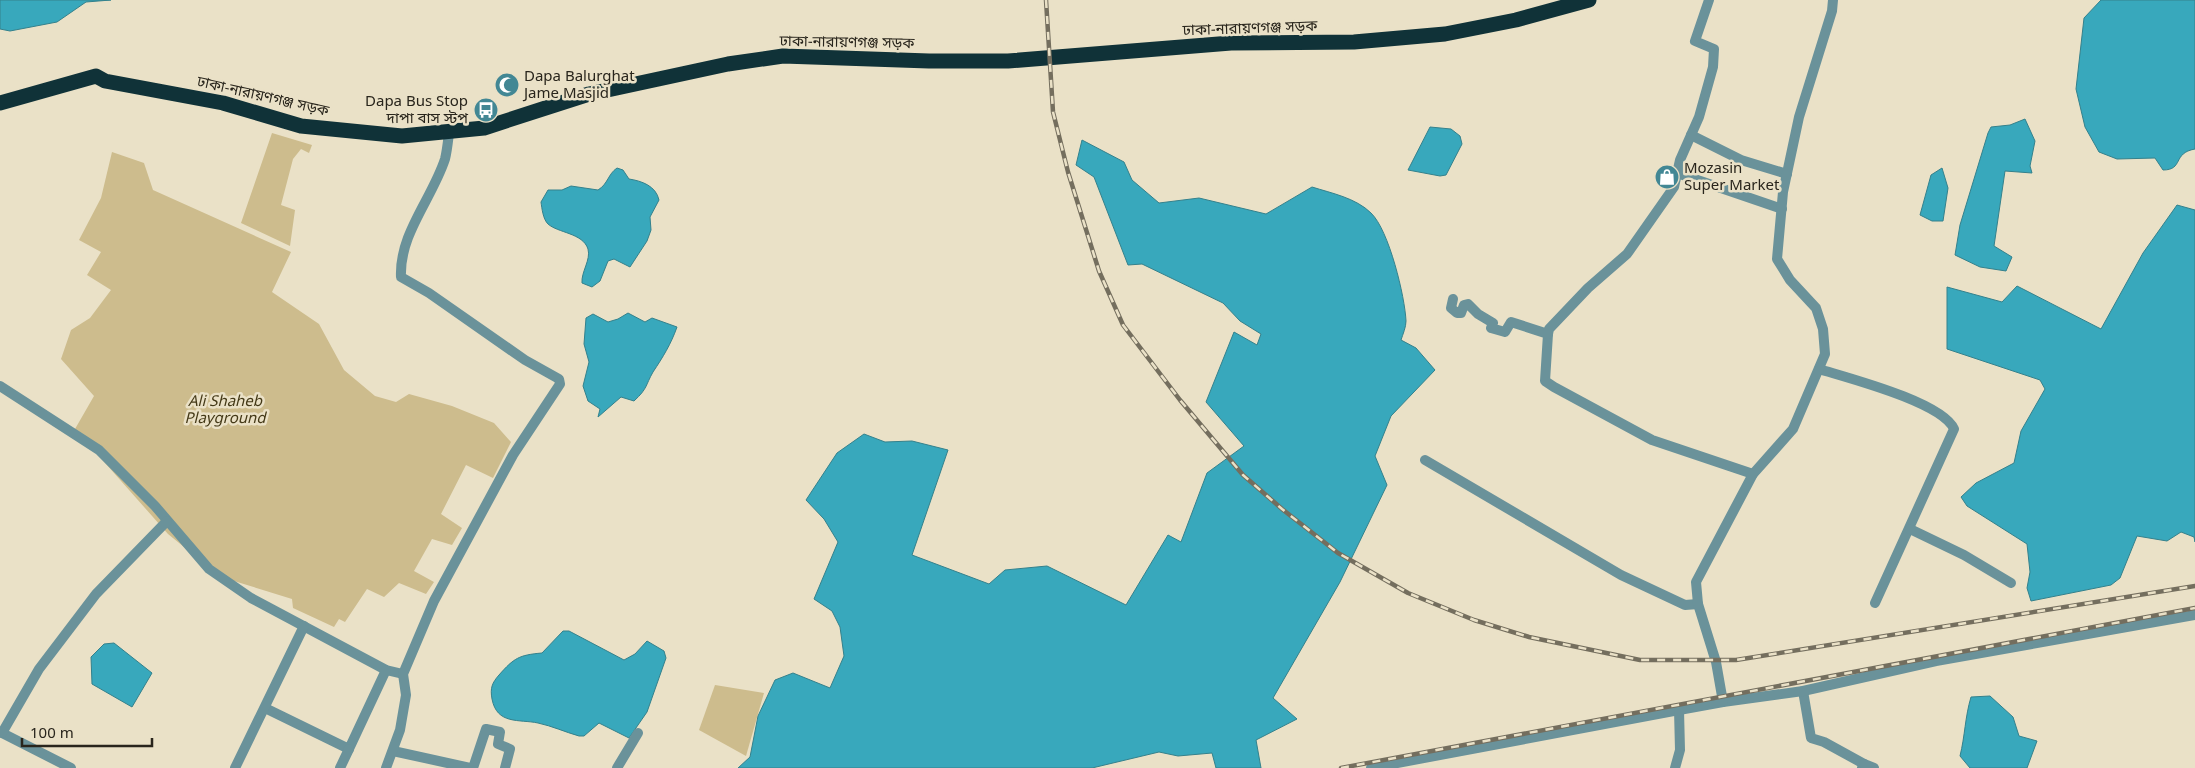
<svg xmlns="http://www.w3.org/2000/svg" width="2195" height="768" viewBox="0 0 2195 768" font-family="Georgia,'Noto Sans Bengali',serif">
<style>
.green{fill:#cdbc8d}
.water{fill:#38a8bc;stroke:#34818c}
.lines{fill:none;stroke-linecap:round;stroke-linejoin:round}
.street{stroke:#6a929a;stroke-width:10}
.highway{stroke:#103238;stroke-width:15}
.rail-casing{stroke:#746e5e;stroke-width:4.5}
.rail{stroke:#eae1c7;stroke-width:2.5;stroke-dasharray:8;stroke-linecap:butt}
.labels{text-anchor:middle;stroke-width:5;stroke-linejoin:round;paint-order:stroke}
.street-label{font-size:15px;fill:#29251c;stroke:#eae1c7}
.poi-label{font-size:15px;fill:#29251c;stroke:#eae1c7;text-anchor:start}
.park-label{font-size:15px;font-style:italic;fill:#443917;stroke:#eae1c7}
</style>
<rect width="100%" height="100%" fill="#eae1c7"/>
<!-- green -->
<g class="green">
<polygon points="272,133 312,145 309,153 301,149 293,159 281,205 295,210 290,246 241,223"/>
<polygon points="112,152 144,163 153,190 291,252 272,292 319,324 344,370 375,396 396,402 409,394 452,406 494,423 511,442 493,478 466,465 441,514 462,528 452,545 432,539 414,571 434,582 426,594 399,583 384,597 367,589 345,622 339,619 334,627 293,608 292,599 221,577 168,534 75,429 94,396 61,359 71,330 90,318 111,290 87,275 101,252 79,240 101,198"/>
<polygon points="715,685 764,693 746,756 699,730"/>
</g>
<!-- water -->
<g class="water">
<polygon points="0,0 111,0 86,2 57,22 10,31 0,29"/>
<path d="M2101,0H2195V149C2172,153 2184,170 2163,170L2155,158L2117,159L2099,152L2085,127L2076,89L2084,18Z"/>
<polygon points="2025,119 2035,141 2030,166 2032,173 2005,171 1994,246 2012,257 2006,271 1980,267 1955,255 1960,225 1988,133 1991,127 2010,125"/>
<polygon points="1430,127 1451,129 1460,136 1462,144 1446,175 1440,176 1408,170"/>
<path d="M1082,140L1124,162L1132,180L1159,203L1199,198L1266,214L1312,187C1331,193 1356,198 1371,213C1389,230 1405,297 1406,321C1406,327 1403,334 1401,340L1416,348L1435,370L1391,416L1375,456L1387,485L1340,582L1273,698L1297,719L1256,740L1261,768H1216L1212,753L1178,756L1159,752L1092,768H738L750,757L758,716L775,680L793,673L830,688L844,656L840,627L832,611L814,599L838,542L824,519L806,500L837,453L864,434L885,442L912,441L948,450L912,555L989,584L1005,570L1047,566L1126,605L1168,535L1181,542L1207,473L1244,446L1206,402L1234,332L1257,345L1261,334L1240,321L1223,303L1142,264L1128,265L1094,177L1076,165Z"/>
<path d="M617,168L623,170L629,179C642,181 656,186 659,200L650,217L651,230L647,241L630,267L614,259L608,261L600,281L592,287L582,283C581,272 591,260 588,249C583,233 558,233 548,224C543,219 542,209 541,202L548,190H562L571,186L598,190C608,184 608,174 617,168Z"/>
<polygon points="1942,168 1948,188 1943,221 1932,221 1920,215 1931,175"/>
<polygon points="2177,205 2195,210 2195,542 2194,537 2181,532 2167,541 2137,536 2120,578 2111,585 2031,601 2027,588 2030,572 2027,544 1967,506 1961,497 1976,483 2014,463 2021,431 2045,389 2040,380 1947,349 1947,287 2002,302 2017,286 2101,329 2143,253"/>
<path d="M628,313L645,322L652,318L677,327C671,344 663,357 653,372C645,386 648,388 634,401L621,397L598,417L600,409L588,401L583,386L589,362L584,344L586,318L593,314L608,322L618,319Z"/>
<path d="M563,631H569L624,660L635,654L647,641L664,651L666,658L647,712L629,738L599,723L584,736H579C565,732 552,726 538,723C519,719 497,725 492,699C490,688 492,683 499,675C514,658 519,655 542,653Z"/>
<polygon points="114,643 152,673 132,707 92,684 91,657 104,644"/>
<path d="M1990,696L2013,717L2019,736L2037,741L2027,768H1970L1960,756C1965,736 1965,717 1971,697Z"/>
</g>
<g class="lines">
<!-- street -->
<g class="street">
<polyline points="1691,135 1741,160 1787,174"/>
<polyline points="1677,173 1782,209"/>
<polyline points="1453,299 1451,308 1457,313 1461,313 1464,305 1468,304 1478,314 1493,323 1491,328 1505,332 1511,322 1548,334 1545,381 1554,387 1652,440 1753,474"/>
<polyline points="1548,334 1549,329 1588,288 1627,254 1674,187 1680,160 1699,117 1713,67 1714,49 1695,41 1709,0"/>
<path d="M1819,369C1848,378 1942,402 1954,429L1875,603"/>
<polyline points="0,386 99,450 155,506 209,569 251,598 386,670 403,674"/>
<polyline points="1425,460 1621,575 1685,605 1698,604"/>
<polyline points="1910,529 1964,555 2011,583"/>
<polyline points="1803,691 1811,738 1824,742 1864,764 1862,768"/>
<polyline points="1723,702 1803,691 1936,661 2195,615"/>
<polyline points="265,708 349,749 386,670"/>
<polyline points="0,732 71,768"/>
<polyline points="2,733 39,669 96,594 167,521"/>
<polyline points="393,751 470,768"/>
<polyline points="1864,764 1874,768"/>
<polyline points="235,768 304,626"/>
<polyline points="340,768 349,749"/>
<path d="M386,768L400,730L406,695L403,674L434,601L513,455L560,384L559,379L525,360L429,293L401,277C399,234 432,199 445,159C447,151 448,141 449,133"/>
<polyline points="473,768 486,729 500,732 498,744 510,749 505,768"/>
<polyline points="617,768 638,733"/>
<polyline points="1371,768 1679,710"/>
<polyline points="1675,768 1680,750 1679,710 1723,702 1716,662 1698,604 1696,582 1753,474 1793,429 1825,354 1823,329 1816,308 1790,280 1777,259 1783,192 1799,117 1832,11 1833,0"/>
</g>
<!-- highway -->
<polyline class="highway" points="0,103 96,76 105,81 223,103 301,126 402,136 484,128 589,94 728,64 783,56 929,61 1008,61 1231,43 1354,42 1445,34 1516,20 1589,0"/>
<defs>
<g id="rail">
<polyline points="1046,0 1053,112 1068,172 1099,271 1123,325 1180,400 1243,475 1282,509 1338,553 1408,593 1474,620 1529,637 1640,660 1736,660 2195,586"/>
<polyline points="1341,768 2195,608"/>
</g>
</defs>
<!-- rail casing -->
<use href="#rail" class="rail-casing"/>
<!-- rail -->
<use href="#rail" class="rail"/>
</g>
<!-- icons -->
<defs>
<symbol id="mosque-disc" viewBox="-11 -11 22 22"><circle r="9.5" fill="#428794" stroke="#eae1c7"/><path d="M3.5-4.9A6 6 0 1 0 3.5 4.9A5 5 0 1 1 3.5-4.9Z" fill="#fff"/></symbol>
<symbol id="bus-disc" viewBox="-11 -11 22 22"><circle r="9.5" fill="#428794" stroke="#eae1c7"/><path d="M-5-6H5V4H4V6H2V4H-2V6H-4V4H-5ZM-3.5-4V0h7V-4ZM-3.5 1.2v1.5H-2V1.2ZM2 1.2v1.5H3.5V1.2Z" fill="#fff"/></symbol>
<symbol id="shop-disc" viewBox="-11 -11 22 22"><circle r="9.5" fill="#428794" stroke="#eae1c7"/><path d="M-5-2.5h2.3a2.7 3.5 0 0 1 5.4 0H5L5.5 6h-11ZM-1.5-2.5h3a1.5 2.3 0 0 0-3 0Z" fill="#fff"/></symbol>
</defs>
<g fill-rule="evenodd">
<use href="#mosque-disc" x="493" y="71" width="28" height="28"/>
<use href="#bus-disc" x="472" y="96" width="28" height="28"/>
<use href="#shop-disc" x="1653" y="163" width="28" height="28"/>
</g>
<g class="labels">
<!-- street labels -->
<g class="street-label">
<text transform="translate(1250 28) rotate(-2)" y="5">ঢাকা-নারায়ণগঞ্জ সড়ক</text>
<text transform="translate(847 42) rotate(1)" y="5">ঢাকা-নারায়ণগঞ্জ সড়ক</text>
<text transform="translate(263 96) rotate(13)" y="5">ঢাকা-নারায়ণগঞ্জ সড়ক</text>
</g>
<!-- poi labels -->
<g class="poi-label">
<text x="524" y="81">Dapa Balurghat<tspan x="524" dy="17">Jame Masjid</tspan></text>
<text x="468" y="106" text-anchor="end">Dapa Bus Stop<tspan x="468" dy="17">দাপা বাস স্টপ</tspan></text>
<text x="1684" y="173">Mozasin<tspan x="1684" dy="17">Super Market</tspan></text>
</g>
<!-- park labels -->
<g class="park-label">
<text x="225" y="406">Ali Shaheb<tspan x="225" dy="17">Playground</tspan></text>
</g>
</g>
<!-- scale -->
<path d="M22 738v8h130v-8" fill="none" stroke="#29251c" stroke-width="2.5"/>
<text x="30" y="738" font-size="15" fill="#29251c" stroke="#eae1c7" stroke-width="4" paint-order="stroke">100 m</text>
</svg>
